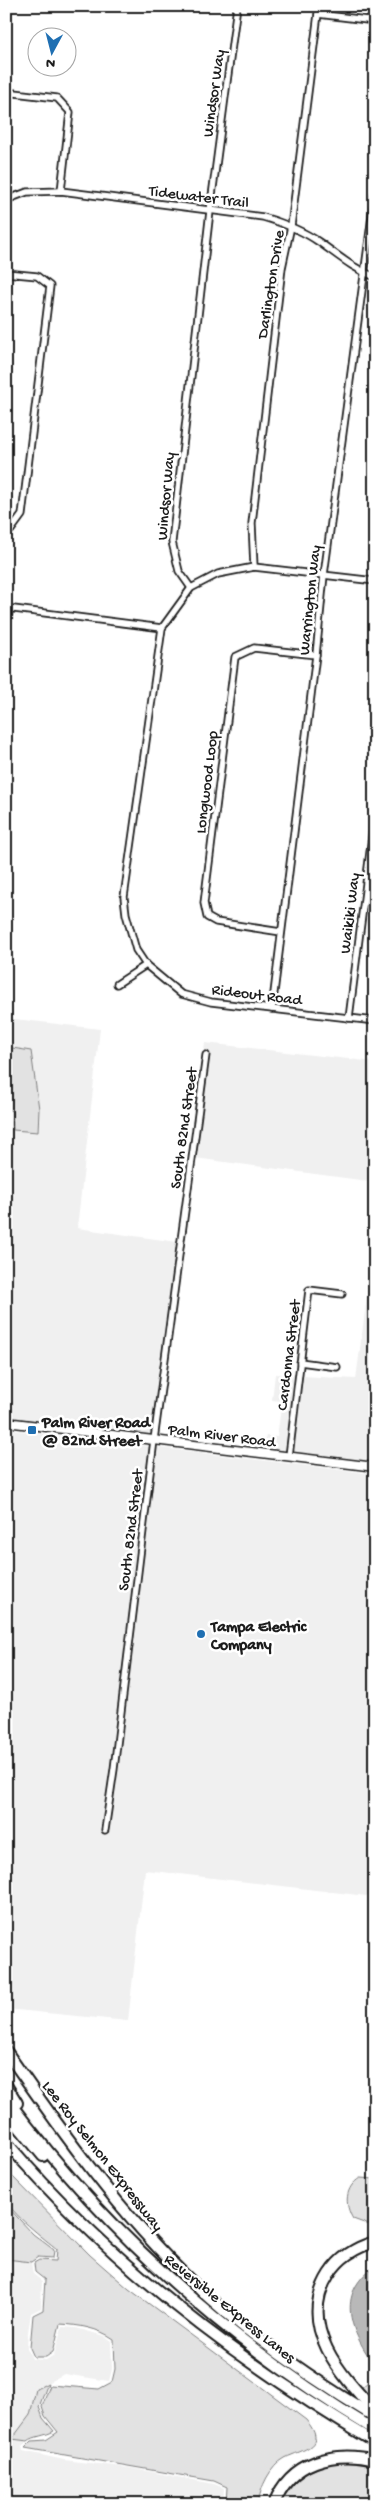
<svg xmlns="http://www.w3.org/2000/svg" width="381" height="2510" viewBox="0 0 381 2510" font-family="'Gochi Hand',sans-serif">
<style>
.built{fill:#f0f0f0}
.green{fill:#e2e2e2;stroke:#7f7f7f}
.water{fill:#b8b8b8;stroke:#7a7a7a}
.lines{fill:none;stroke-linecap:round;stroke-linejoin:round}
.street-casing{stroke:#1c1c1c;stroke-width:9}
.secondary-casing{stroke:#1c1c1c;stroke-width:11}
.highway-casing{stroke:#1c1c1c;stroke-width:14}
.street{stroke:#fff;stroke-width:5.5}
.secondary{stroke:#fff;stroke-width:8}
.highway{stroke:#fff;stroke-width:10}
.poi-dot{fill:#1f6fb2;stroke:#fff;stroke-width:2}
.labels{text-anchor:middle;stroke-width:5;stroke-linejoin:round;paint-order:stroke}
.street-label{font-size:16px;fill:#1c1c1c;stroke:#fff}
.poi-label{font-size:16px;font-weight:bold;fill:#1c1c1c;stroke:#fff;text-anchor:start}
</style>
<rect width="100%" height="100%" fill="#fff"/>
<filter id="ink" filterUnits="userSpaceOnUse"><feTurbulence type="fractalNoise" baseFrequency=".02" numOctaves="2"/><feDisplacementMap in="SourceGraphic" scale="10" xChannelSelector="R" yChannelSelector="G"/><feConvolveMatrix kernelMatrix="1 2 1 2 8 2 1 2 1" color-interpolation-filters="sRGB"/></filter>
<g filter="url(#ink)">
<!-- built -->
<g class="built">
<polygon points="6,1018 100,1029 77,1228 177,1242 151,1436 6,1418 6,1109 12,1111 12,1125 39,1130 39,1109 31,1052 6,1047"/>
<polygon points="205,1043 375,1062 375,1182 195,1158 209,1052 204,1050"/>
<polygon points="371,1266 375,1267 375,1463 292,1453 302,1376 356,1379"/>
<polygon points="275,1374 295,1375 286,1452 262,1449 266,1436 277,1437 282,1401 272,1400"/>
<polygon points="6,1429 375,1474 375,1897 145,1870 128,2021 6,2009"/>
<polygon points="6,2259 31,2262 33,2274 42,2281 41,2308 31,2313 28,2332 27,2348 32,2359 46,2360 54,2355 62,2327 76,2328 104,2336 111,2341 112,2369 109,2381 64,2374 36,2389 30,2415 12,2439 28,2441 22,2447 23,2451 64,2460 131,2468 214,2484 224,2488 223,2504 6,2504"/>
</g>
<!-- green -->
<g class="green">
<polygon points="6,1047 31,1051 39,1109 38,1132 13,1130 12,1111 6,1109"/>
<path d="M6,2170L90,2255L129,2289L306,2420C329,2447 303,2449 285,2458C270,2466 260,2488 258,2504H226L227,2487L214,2481L25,2448L32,2441L46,2440L58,2432L45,2416L42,2407L50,2385L99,2389L112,2382L115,2369L114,2339C98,2328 79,2325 60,2324L53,2352L46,2357H34L30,2348L33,2315L43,2310L45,2280L35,2272L34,2263L39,2260L56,2261L57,2249C46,2240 9,2212 6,2199C5,2190 6,2179 6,2170Z"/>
<path d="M360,2178L375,2179V2227L353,2219C344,2204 345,2187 360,2178Z"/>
<polygon points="6,2205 33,2234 54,2250 53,2258 38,2257 31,2262 6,2259"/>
<polygon points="369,2381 375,2382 375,2401 361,2388"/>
<path d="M48,2383L39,2407L43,2418L54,2431C46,2436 34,2436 28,2441L12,2439L30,2415L36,2389Z"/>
<path d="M345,2462L375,2466V2504H280C295,2476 314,2465 345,2462Z"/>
</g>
<!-- water -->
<path class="water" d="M375,2266V2366C351,2332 334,2295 375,2266Z"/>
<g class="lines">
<defs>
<g id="street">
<polyline points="318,14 375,21"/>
<polyline points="6,92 57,98 70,112 61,191"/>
<path d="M6,200L27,192L61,191L263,217C283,223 302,230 319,242C339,256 352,268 375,277"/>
<polyline points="6,273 37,276 50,286 22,515 11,530 6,529"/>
<polyline points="254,567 252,523 282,268 291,226 319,6"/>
<polyline points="375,581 254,567 218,574 191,588 162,628 124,897 126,914 136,950 146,965 181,994 211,1002 375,1021"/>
<polyline points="191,588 179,571 172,542 210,211 237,6"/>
<polyline points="6,608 162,628"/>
<polyline points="6,637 9,608"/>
<polyline points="281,932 216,922 207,917 204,903 235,657 254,648 316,655"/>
<polyline points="117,984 146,965"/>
<polyline points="272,1009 316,655 324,575 375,193"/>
<polyline points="349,1018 375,812"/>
<polyline points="300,1362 337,1367"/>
<polyline points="289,1456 309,1290 342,1294"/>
<polyline points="105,1830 114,1769 154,1440 206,1055"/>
</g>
<polyline id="secondary" points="6,1422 375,1467"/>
<g id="highway">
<path d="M6,2051C62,2132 120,2214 192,2282C247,2334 310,2378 375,2417"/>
<polyline points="6,2085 17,2103"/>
<path d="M6,2098C107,2234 229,2343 375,2430"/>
<polyline points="6,2111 43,2156"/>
<path d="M6,2142C109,2262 239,2362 375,2442"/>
<path d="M375,2242C356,2247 340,2257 329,2274C296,2326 341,2375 375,2411"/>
<path d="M274,2504C290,2461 334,2450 375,2460"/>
</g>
</defs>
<!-- street casing -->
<use href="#street" class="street-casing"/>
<!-- secondary casing -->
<use href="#secondary" class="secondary-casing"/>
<!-- highway casing -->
<use href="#highway" class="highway-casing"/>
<!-- street -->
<use href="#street" class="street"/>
<!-- secondary -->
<use href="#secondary" class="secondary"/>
<!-- highway -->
<use href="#highway" class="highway"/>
</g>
</g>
<!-- markers -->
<g class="poi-dot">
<rect x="27" y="1425" width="10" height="10" rx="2.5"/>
<circle cx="201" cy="1634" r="5"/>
</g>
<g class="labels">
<!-- street labels -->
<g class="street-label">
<text transform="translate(212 93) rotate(-82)" y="6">Windsor Way</text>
<text transform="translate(199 195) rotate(7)" y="6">Tidewater Trail</text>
<text transform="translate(269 284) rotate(-81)" y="6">Darlington Drive</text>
<text transform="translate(164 496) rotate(-85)" y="6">Windsor Way</text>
<text transform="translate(308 600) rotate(-84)" y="6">Warrington Way</text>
<text transform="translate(205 782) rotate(-83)" y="6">Longwood Loop</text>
<text transform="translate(348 913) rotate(-83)" y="6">Waikiki Way</text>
<text transform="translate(257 993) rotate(7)" y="6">Rideout Road</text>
<text transform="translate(182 1128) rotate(-82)" y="6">South 82nd Street</text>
<text transform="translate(287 1355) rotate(-83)" y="6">Cardonna Street</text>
<text transform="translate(222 1434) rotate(7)" y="6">Palm River Road</text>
<text transform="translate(129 1530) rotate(-83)" y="6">South 82nd Street</text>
<text transform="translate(104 2155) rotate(52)" y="6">Lee Roy Selmon Expressway</text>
<text transform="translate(231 2307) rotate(39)" y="6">Reversible Express Lanes</text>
</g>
<!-- poi labels -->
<g class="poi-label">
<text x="42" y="1427">Palm River Road<tspan x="42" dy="18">@ 82nd Street</tspan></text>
<text x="211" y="1631">Tampa Electric<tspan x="211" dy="18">Company</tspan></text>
</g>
</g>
<!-- margin -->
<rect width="381" height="2510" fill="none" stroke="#fff" stroke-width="25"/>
<rect x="12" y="12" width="356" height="2485" fill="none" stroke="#1c1c1c" stroke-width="2" filter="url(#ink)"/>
<!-- north arrow -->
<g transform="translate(52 52) rotate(187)"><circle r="24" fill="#ffffff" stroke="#a4a4a4"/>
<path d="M0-4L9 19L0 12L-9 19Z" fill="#1f6fb2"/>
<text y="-8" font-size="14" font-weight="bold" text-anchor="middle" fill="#1c1c1c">N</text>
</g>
</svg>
